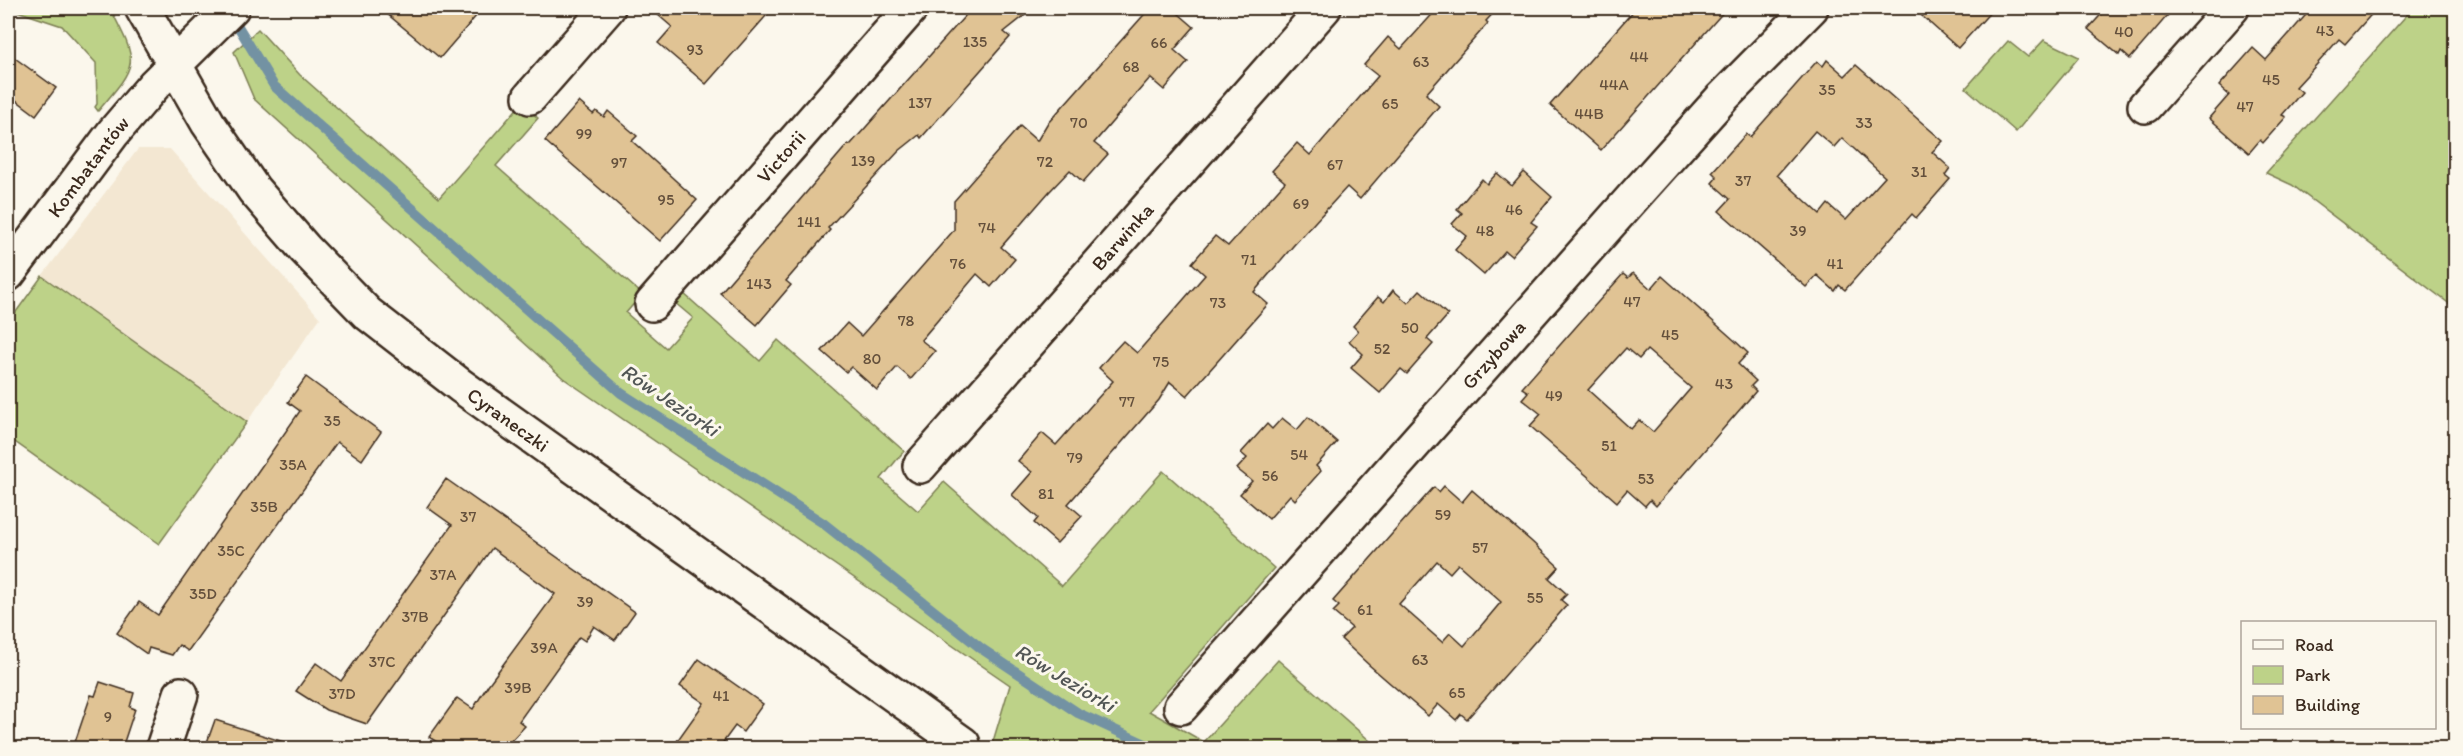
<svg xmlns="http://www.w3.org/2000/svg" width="2463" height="756" viewBox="0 0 2463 756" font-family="Itim,sans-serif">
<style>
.built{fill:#f3e7d2}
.green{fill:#bdd288;stroke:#7c7e53;stroke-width:1.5}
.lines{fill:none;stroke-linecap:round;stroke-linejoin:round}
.stream{stroke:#7392a3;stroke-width:10}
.building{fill:#e0c394;stroke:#3b2a1e;stroke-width:1.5;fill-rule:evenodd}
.minor-casing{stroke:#3b2a1e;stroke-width:38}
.minor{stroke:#fbf7ec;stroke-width:33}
.labels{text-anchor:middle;stroke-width:6;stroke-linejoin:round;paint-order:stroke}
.number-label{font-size:16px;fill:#64503c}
.street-label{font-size:20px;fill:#3b2a1e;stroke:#fbf7ec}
.water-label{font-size:21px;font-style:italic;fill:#525655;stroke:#fbf7ec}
</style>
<rect width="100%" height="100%" fill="#fbf7ec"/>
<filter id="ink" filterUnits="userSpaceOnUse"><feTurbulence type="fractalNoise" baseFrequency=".0167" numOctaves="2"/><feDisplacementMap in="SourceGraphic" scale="12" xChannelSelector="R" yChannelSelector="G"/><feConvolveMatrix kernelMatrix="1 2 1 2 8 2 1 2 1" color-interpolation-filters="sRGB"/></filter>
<g filter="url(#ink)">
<!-- built -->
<polygon class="built" points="138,149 170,149 320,318 247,422 42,276"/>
<!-- green -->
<g class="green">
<path d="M8,8H110C139,64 139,63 98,111L95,107L97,104L96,63L62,26Z"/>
<polygon points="2413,8 2455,8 2455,308 2292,185 2266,173"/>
<polygon points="258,29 300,75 439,198 521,104 538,118 496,166 642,294 626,313 666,348 693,318 674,302 683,293 760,361 778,340 904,451 881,479 918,511 944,482 1062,586 1163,471 1274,568 1149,711 1204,742 1278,660 1378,748 991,748 1010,685 563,378 254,99 234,52"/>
<polygon points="2044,40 2079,57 2016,132 1966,88 2008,41 2028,57"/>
<polygon points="42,276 247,422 159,544 8,437 8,323"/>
</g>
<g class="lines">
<!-- stream -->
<polyline class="stream" points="230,13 274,86 621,393 823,523 982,649 1078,713 1154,748"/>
</g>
<!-- building -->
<g class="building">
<polygon points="380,8 483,8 440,58"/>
<polygon points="650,8 773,8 706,84 658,43 672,27"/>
<polygon points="972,8 1034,8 1004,32 1010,37 921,138 919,135 899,151 828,228 830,230 786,281 791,285 757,325 720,293 848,144 850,145"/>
<polygon points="1150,8 1172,8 1194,27 1174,50 1188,62 1164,90 1150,78 1143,86 1094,143 1108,154 1083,182 1070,170 1049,192 1001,247 1015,259 991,287 977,274 921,340 935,351 911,379 897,367 877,390 851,367 846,372 822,351 847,323 861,336 954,230 954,201 1020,126 1037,141 1047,124"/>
<polygon points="1438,8 1498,8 1486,21 1488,23 1426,94 1439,106 1360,199 1347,187 1293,246 1254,292 1268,304 1187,396 1170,382 1159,400 1068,504 1082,516 1057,543 1034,523 1038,518 1012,495 1032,472 1018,461 1042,433 1056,445 1113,381 1099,368 1111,354 1123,341 1137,353 1205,275 1192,263 1204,249 1215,236 1228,246 1285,182 1272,171 1297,143 1310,155 1378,76 1364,65 1388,37 1401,49"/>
<polygon points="1636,8 1727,8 1601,150 1550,105"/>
<polygon points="1913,8 1994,8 1958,48"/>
<polygon points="2107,8 2174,8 2130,59 2121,51 2119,55 2088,29"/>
<polygon points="2312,8 2377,8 2345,44 2339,39 2318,63 2296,87 2302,92 2282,115 2286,117 2263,143 2260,140 2249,153 2209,118 2229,95 2219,86 2253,48 2266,60"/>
<polygon points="8,53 56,88 36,115 8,94"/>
<path d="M1827,60L1845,76L1856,65L1928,128L1943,141L1932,152L1950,168L1945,175L1950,179L1916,218L1912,214L1845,290L1839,285L1835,291L1817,275L1806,287L1719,211L1730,199L1712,183L1717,177L1712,172L1746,134L1750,137L1817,61L1823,66ZM1815,131L1834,147L1842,138L1885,177L1846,220L1828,204L1820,214L1777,175Z"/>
<polygon points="579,102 593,114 596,111 604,117 608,111 637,136 632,141 697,200 660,241 545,141"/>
<polygon points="1524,172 1552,197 1531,222 1537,226 1511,256 1505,251 1484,275 1455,250 1467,236 1452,224 1462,213 1457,209 1482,179 1487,184 1497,173 1512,186"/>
<path d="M1633,273L1651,289L1662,276L1734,340L1748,353L1738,364L1756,381L1751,386L1756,391L1656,506L1650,500L1645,506L1627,490L1617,502L1530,426L1541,414L1522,399L1528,392L1522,388L1589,312L1623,274L1628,278ZM1626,348L1639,359L1647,350L1691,388L1653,432L1639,420L1631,429L1588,390Z"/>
<polygon points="1393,290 1408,303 1420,290 1448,315 1427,339 1433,344 1407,374 1401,369 1380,393 1351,368 1363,354 1349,341 1358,331 1353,326 1378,297 1384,302"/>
<polygon points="306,377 381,432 362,460 337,442 188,651 179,645 172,655 149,648 147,654 117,633 139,602 158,615 300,411 288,402"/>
<polygon points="1308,417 1337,442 1316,466 1321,471 1295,500 1290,495 1269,519 1240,494 1252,481 1237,469 1247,458 1241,453 1267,424 1272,429 1282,418 1297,430"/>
<polygon points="446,479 635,612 615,640 594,626 585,641 579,637 519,721 525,726 504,748 446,748 429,737 457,698 473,709 488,685 555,594 492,548 367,724 326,710 296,691 316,663 341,681 452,525 427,507"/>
<path d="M1444,486L1462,502L1472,490L1531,541L1559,567L1549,578L1567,594L1561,600L1567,605L1501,680L1467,719L1461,714L1456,720L1438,704L1428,716L1369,665L1341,639L1352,628L1333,612L1339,606L1333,601L1399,526L1434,487L1439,492ZM1437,561L1450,573L1458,564L1501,602L1464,646L1450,633L1442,642L1399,604Z"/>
<polygon points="699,659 763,704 743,732 735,726 719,748 672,748 704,703 680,686"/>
<polygon points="100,682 134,693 130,707 135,709 122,748 73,748 91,695 95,696"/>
<polygon points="215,720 287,743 286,748 205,748"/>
</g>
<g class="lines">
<defs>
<g id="minor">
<path id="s1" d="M142,8L208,123L254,190L305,249L367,313L461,386L963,744"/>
<polyline points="530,97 608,8"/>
<polyline points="2145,106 2232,8"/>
<path id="s2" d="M8,274L113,133L154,85L232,8"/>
<path id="s3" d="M652,304L911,8"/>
<path id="s4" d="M920,466L1324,8"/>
<path id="s5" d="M1181,707L1635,195L1722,98L1811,8"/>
<polyline points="163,748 181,694"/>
</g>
</defs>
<!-- minor casing -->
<use href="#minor" class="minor-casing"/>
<!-- minor -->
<use href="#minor" class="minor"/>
</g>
</g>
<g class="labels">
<!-- number labels -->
<g class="number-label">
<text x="2325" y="36">43</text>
<text x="2124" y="37">40</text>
<text x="975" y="47">135</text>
<text x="1159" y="48">66</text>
<text x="695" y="55">93</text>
<text x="1639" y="62">44</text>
<text x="1421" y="67">63</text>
<text x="1131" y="72">68</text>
<text x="2271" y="85">45</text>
<text x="1614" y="90">44A</text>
<text x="1827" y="95">35</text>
<text x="920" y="108">137</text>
<text x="1390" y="109">65</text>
<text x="2245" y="112">47</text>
<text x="1589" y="119">44B</text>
<text x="1079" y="128">70</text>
<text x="1864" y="128">33</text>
<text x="584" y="139">99</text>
<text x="863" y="166">139</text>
<text x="1045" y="167">72</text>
<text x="619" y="168">97</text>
<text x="1335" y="170">67</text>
<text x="1919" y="177">31</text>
<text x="1743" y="186">37</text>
<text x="666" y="205">95</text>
<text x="1301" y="209">69</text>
<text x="1514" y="215">46</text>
<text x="809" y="227">141</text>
<text x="987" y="233">74</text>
<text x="1485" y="236">48</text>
<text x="1798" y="236">39</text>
<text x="1249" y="265">71</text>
<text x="958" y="269">76</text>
<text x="1835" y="269">41</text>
<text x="759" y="289">143</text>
<text x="1632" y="307">47</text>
<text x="1218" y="308">73</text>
<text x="906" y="326">78</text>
<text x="1410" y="333">50</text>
<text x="1670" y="340">45</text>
<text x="1382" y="354">52</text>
<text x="872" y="364">80</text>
<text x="1161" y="367">75</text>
<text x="1724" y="389">43</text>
<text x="1554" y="401">49</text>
<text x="1127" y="407">77</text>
<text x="332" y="426">35</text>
<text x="1609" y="451">51</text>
<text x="1299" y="460">54</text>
<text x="1075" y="463">79</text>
<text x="293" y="470">35A</text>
<text x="1270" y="481">56</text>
<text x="1646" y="484">53</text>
<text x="1046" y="499">81</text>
<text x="264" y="512">35B</text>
<text x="1443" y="520">59</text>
<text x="468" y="522">37</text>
<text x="1480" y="553">57</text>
<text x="231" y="556">35C</text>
<text x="443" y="580">37A</text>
<text x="203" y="599">35D</text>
<text x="1535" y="603">55</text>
<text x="585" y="607">39</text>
<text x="1365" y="615">61</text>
<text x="415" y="622">37B</text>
<text x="544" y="653">39A</text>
<text x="1420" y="665">63</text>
<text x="382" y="667">37C</text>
<text x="518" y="693">39B</text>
<text x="1457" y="698">65</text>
<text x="342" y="699">37D</text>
<text x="721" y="701">41</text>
<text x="108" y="722">9</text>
</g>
<!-- street labels -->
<g class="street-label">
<text dy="7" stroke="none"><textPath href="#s3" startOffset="196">Victorii</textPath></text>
<text dy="7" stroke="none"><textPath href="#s2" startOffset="134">Kombatantów</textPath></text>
<text dy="7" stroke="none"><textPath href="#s4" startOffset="306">Barwinka</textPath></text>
<text dy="7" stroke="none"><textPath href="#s5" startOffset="471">Grzybowa</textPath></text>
<text dy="7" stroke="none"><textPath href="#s1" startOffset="558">Cyraneczki</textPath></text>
</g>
<!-- water labels -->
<g class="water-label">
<text transform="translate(670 400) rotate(34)" y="7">Rów Jeziorki</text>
<text transform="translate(1065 678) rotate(31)" y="7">Rów Jeziorki</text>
</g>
</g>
<!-- margin -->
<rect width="2463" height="756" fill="none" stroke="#fbf7ec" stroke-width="30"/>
<rect x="15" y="15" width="2433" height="726" fill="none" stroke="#3b2a1e" stroke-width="2" filter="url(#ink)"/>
<!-- legend -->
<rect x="2241" y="621" width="195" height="108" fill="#fbf7ec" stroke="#aea59a" stroke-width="1.5"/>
<rect x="2253" y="640" width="30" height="9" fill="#fbf7ec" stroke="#aea59a" stroke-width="1.5"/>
<text x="2295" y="651" font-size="18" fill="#3b2a1e">Road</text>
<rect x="2253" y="666" width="30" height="18" fill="#bdd288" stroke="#aea59a" stroke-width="1.5"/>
<text x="2295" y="681" font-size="18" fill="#3b2a1e">Park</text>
<rect x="2253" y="696" width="30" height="18" fill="#e0c394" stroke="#aea59a" stroke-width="1.5"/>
<text x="2295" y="711" font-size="18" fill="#3b2a1e">Building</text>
</svg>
